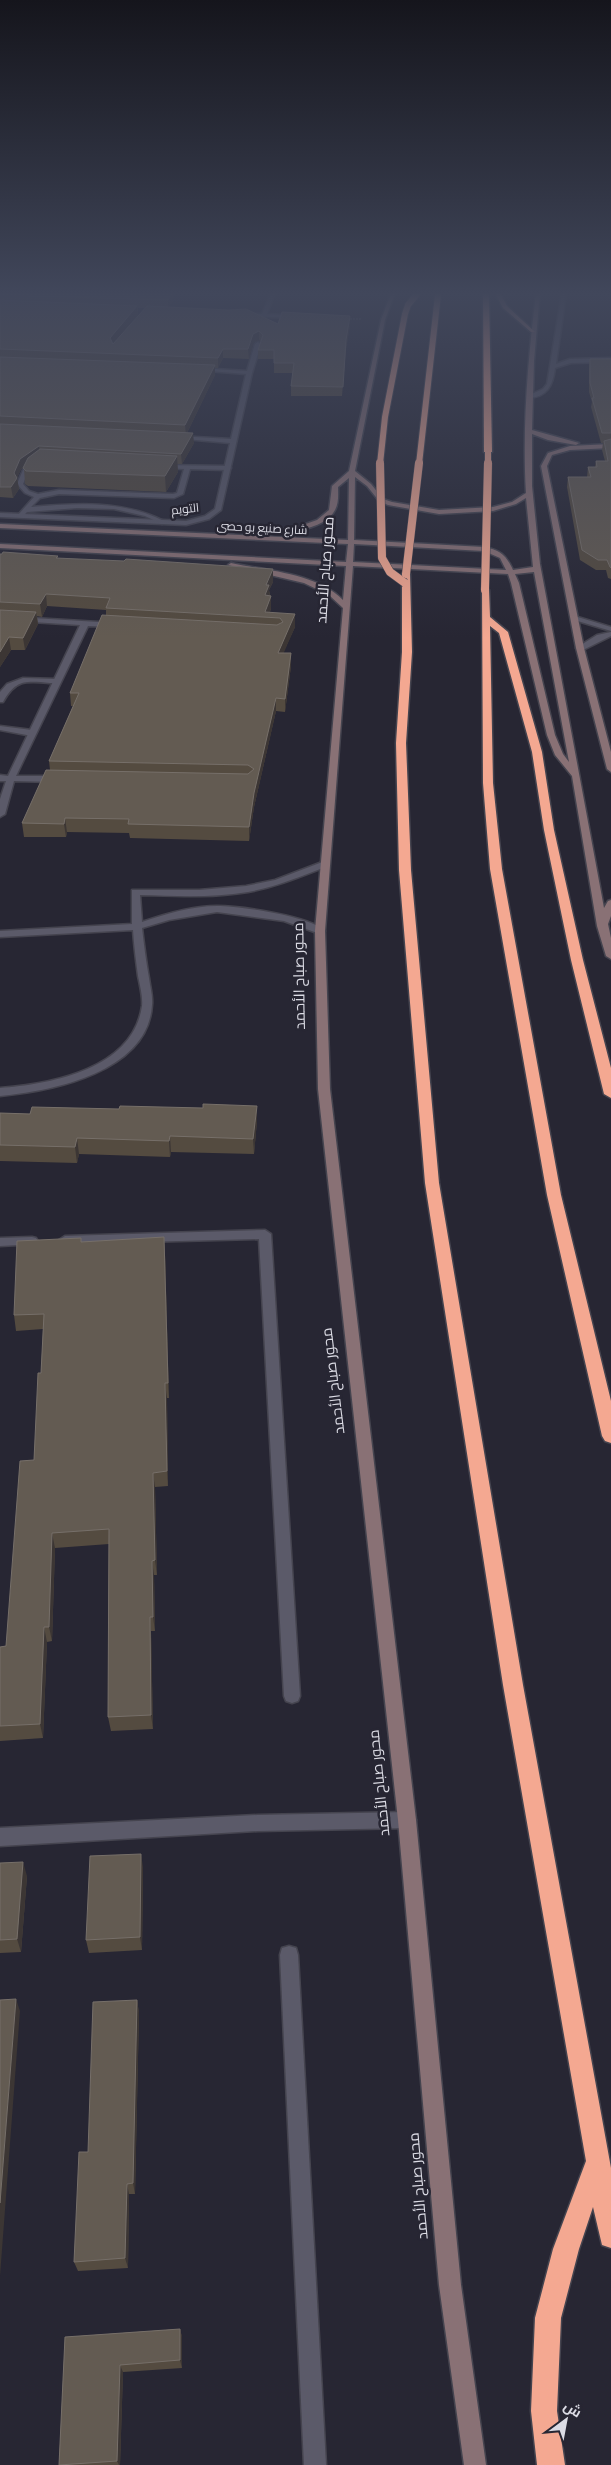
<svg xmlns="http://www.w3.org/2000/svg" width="611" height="2465" viewBox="0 0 611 2465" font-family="Commissioner,Cairo,sans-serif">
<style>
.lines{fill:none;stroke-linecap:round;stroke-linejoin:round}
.lane-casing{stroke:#45444f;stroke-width:3}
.street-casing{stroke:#45444f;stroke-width:3}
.secondary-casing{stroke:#45444f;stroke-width:3}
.primary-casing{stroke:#45444f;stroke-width:3}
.highway-casing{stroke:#45444f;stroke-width:3}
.path{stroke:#656470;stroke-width:1;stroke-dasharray:2 1;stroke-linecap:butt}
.lane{fill:#5b5a69;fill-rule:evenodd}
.street{fill:#5b5a69;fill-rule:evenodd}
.secondary{fill:#897175;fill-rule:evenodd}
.primary{fill:#b78981;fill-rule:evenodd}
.highway{fill:#f4a891;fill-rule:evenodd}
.highway-bridge-far1-casing{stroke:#45444f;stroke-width:8;stroke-linecap:butt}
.highway-bridge-casing{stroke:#45444f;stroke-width:9;stroke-linecap:butt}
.highway-bridge-far1{stroke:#f4a891;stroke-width:6}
.highway-bridge{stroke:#f4a891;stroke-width:8}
.wall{fill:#544b40;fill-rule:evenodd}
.shaded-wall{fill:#3c3634}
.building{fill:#635b52;stroke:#766f69}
.labels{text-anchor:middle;stroke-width:5;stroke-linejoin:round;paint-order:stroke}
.far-street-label{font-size:12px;fill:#dcdce5;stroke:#272633}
.street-label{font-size:15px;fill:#dcdce5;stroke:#272633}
</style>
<rect width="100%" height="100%" fill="#272633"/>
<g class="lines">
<defs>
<g id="lane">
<path d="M37,460L40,462L28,472L23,484L29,491L38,494L59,490L173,494L177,493L184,469L161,468L159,465L228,466L231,468L228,470L190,469L183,494L174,498L59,494L40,498L31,507C77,503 122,500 164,521V523L162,524L145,516L114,509L77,508L27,512L22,517H18V515L34,497L25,493L17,484L23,470Z"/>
<path d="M23,678L57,679L61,681C57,684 55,683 50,683C26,681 16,679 3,702H0V692L7,684Z"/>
<polygon points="0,726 32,730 36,733 32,736 0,730"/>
<path d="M325,861L328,862V866C302,876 276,887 248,892C212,898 176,896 140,895L142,922C165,914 192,906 217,906C239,906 310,916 325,931L320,934L284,921L217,912L169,920L142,928C144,945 146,962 149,978C150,987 153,996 152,1005C148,1072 53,1091 0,1096V1088C52,1084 133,1069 142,1006C143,997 140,986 138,976C136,961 134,946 133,930L0,937V931L132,924V890H199L246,886L275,880Z"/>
</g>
<g id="street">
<polygon points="271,293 275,293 267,314 297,316 299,318 240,316 242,314 262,314"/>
<path d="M562,293H566L556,364L570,359L611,358V362L571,363L555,368C553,385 547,398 527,398V396L543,389L547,384Z"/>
<polygon points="258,342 261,344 252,373 221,510 209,519 186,525 0,517 0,513 186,521 205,516 215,509 230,443 174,438 177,436 231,439 246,374 196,370 199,368 247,371 255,344"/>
<polygon points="571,615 611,627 611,631 571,619"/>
<polygon points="0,616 115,623 119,625 115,627 88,626 16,776 57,776 61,779 57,782 14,781 5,814 0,817 0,799 6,781 0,781 0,775 8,776 80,625 0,620"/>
<polygon points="611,632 611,636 583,650 576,648 597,635"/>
<polygon points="265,1230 271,1234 300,1696 298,1701 292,1703 286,1701 284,1696 259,1239 65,1244 59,1240 65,1236"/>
<polygon points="32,1237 36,1238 38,1241 36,1244 0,1246 0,1238"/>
<polygon points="407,1812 413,1814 416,1820 413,1826 407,1828 258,1831 0,1846 0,1828 258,1815"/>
<polygon points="289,1946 296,1948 298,1955 326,2465 304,2465 280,1955 282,1948"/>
</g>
<g id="secondary">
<path d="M391,293H395L385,320L355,471L371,484L383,499L392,502L439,510L493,507L512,502L526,493C522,428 528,358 536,293H540L534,361L532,430L579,443L576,445L548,440L532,434V486L540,564L604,908L608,901L611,900V916L608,924L611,938V959L606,956L597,926L572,776L555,755L547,735L511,583L508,574L353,566L325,931L330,1089L416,1820L461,2285L486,2465H464L439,2285L398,1820L318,1089L315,931L343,608L329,595L304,583L228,565L231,563C267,571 316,573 343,600L346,566L0,548V544L346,562L348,544L0,528V524L348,540L349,478L338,487C338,494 339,503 335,510C324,531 283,533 262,535L259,533L300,526L317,520L329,510L332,486L349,471L381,320ZM355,477L367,486L379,501L388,505L439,514L493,511L516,504L526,498L533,567L513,570C506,555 500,550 484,547L354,540ZM354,544L484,551L500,558L506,570L353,562ZM534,572L569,762L563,754L555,735L519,583L515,574Z"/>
<polygon points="611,444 611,448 570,450 552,455 547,466 584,648 611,752 611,772 607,769 576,648 541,466 548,453 570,446"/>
</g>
<polygon id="primary" points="495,293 500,293 507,306 535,332 531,332 503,308"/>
<g id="highway">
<polygon points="483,293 489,293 492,452 488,454 484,452"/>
<polygon points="406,571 410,574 412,652 406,743 411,870 439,1183 523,1685 611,2168 611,2248 602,2245 593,2207 579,2249 561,2318 557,2411 565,2465 537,2465 531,2411 535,2318 553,2249 586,2161 503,1685 425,1183 399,870 396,743 402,652 402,574"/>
<polygon points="482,588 489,590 490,617 508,632 542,752 554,830 583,960 611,1068 611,1098 604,1094 571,960 544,830 532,752 499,633 490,626 493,783 502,869 561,1195 611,1401 611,1443 605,1441 602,1436 547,1195 490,869 483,783"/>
</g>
</defs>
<!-- lane casing -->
<use href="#lane" class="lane-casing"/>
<!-- street casing -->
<use href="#street" class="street-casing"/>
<!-- secondary casing -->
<use href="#secondary" class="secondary-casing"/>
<!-- primary casing -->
<use href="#primary" class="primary-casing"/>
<!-- highway casing -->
<use href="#highway" class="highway-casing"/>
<!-- path -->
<polyline class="path" points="347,319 361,319"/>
<!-- lane -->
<use href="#lane" class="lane"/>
<!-- street -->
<use href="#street" class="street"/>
<!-- secondary -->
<use href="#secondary" class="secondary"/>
<!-- primary -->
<use href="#primary" class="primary"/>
<!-- highway -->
<use href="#highway" class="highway"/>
<defs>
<g id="highway-bridge-far1">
<polyline points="380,464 385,417 405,314 408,305 418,293"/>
<polyline points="419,464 438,295"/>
<polyline points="488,464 488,452"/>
</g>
<g id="highway-bridge">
<polyline points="380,463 382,558 390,572 405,583"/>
<polyline points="406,574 419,463"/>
<polyline points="485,590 488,463"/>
</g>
</defs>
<!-- highway-bridge-far1 casing -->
<use href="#highway-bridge-far1" class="highway-bridge-far1-casing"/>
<!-- highway-bridge casing -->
<use href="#highway-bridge" class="highway-bridge-casing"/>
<!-- highway-bridge-far1 -->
<use href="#highway-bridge-far1" class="highway-bridge-far1"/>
<!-- highway-bridge -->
<use href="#highway-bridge" class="highway-bridge"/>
</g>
<!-- wall -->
<g class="wall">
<path d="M0,293H173V301L169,307L278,324L350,316V325L346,349L342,396H291V386L293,373H274V359H258V350L261,342L259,340L253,343L249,359L223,358L218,368H215V375L187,433L194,443L182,464H177L178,472L166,492L28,486L25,484L24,468L21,469L17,478L19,489L13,498L0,497ZM138,308H145L114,343L138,315Z"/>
<polygon points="590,359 611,359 611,579 608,578 606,570 596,570 580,560 567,487 568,477 587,477 588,467 595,467 596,461 605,461 602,450 603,443 601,443 591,407 592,402 589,392 589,367"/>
<polygon points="0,554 58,556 58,558 273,582 269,590 270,595 271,596 271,608 270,612 295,627 283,653 291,653 291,666 285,712 276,711 254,807 249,841 130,838 129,833 67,832 66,837 24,837 22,823 50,770 49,761 73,706 71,706 70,693 106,616 106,610 47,606 42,617 37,616 38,624 25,650 11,650 0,667"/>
<polygon points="0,1113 257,1121 254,1154 171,1152 170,1157 79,1154 77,1163 0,1161"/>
<polygon points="82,1242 165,1253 169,1398 167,1398 168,1486 155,1487 157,1575 154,1575 155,1631 151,1631 153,1729 111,1731 108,1717 109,1544 55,1548 52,1641 47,1642 43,1738 0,1741 0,1647 6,1646 34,1460 41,1373 43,1329 16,1331 14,1315"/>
<polygon points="0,1863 27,1876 21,1952 0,1953"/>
<polygon points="143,1867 142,1950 89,1953 86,1940"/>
<polygon points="137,2000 139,2013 135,2194 129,2194 128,2268 78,2271 74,2262 88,2152"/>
<polygon points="180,2329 182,2337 182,2368 123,2372 120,2465 59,2465 65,2337"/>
</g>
<!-- shaded-wall -->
<g class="shaded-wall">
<polygon points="172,293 173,301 168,309 168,300"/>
<polygon points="137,306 138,315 111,347 110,338"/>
<polygon points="350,316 350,325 346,349 342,396 346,340"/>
<polygon points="259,331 259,340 253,343 249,359 248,349 253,334"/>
<polygon points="223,349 223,358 218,368 218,358"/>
<polygon points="215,365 215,375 186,435 185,425"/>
<polygon points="193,433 194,443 182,464 181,454"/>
<polygon points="39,446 40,456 21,469 17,478 19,489 13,498 11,487 14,473 20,459"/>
<polygon points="177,456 178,472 166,492 165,476"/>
<polygon points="273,569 273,582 269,590 270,597 265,595 266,585"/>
<polygon points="46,594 47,606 42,617 40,604"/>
<polygon points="271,596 271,608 268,617 265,612"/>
<polygon points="36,612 38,624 25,650 23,638"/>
<polygon points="295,614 295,627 278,666 278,653"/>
<polygon points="9,637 11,650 0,667 0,652"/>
<polygon points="291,653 291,666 285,712 285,699"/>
<polygon points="276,698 276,711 254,807 249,841 249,827 254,793"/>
<polygon points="65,818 67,832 66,837 64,824"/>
<polygon points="257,1106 257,1121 254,1154 253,1139"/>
<polygon points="170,1136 171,1152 170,1157 169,1141"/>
<polygon points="77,1138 79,1154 77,1163 75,1147"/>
<polygon points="164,1237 165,1253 169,1398 168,1383"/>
<polygon points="165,1383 167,1398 168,1486 167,1471"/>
<polygon points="153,1473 155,1487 157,1575 155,1560"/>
<polygon points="52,1533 55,1548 52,1641 49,1627"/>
<polygon points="152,1561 154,1575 155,1631 153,1617"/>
<polygon points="150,1617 151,1631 153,1729 151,1715"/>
<polygon points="44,1627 47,1642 43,1738 40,1724"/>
<polygon points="141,1854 143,1867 142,1950 140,1937"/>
<polygon points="23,1862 27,1876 21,1952 17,1939"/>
<polygon points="16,1999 20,2011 0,2276 0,2203"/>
<polygon points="137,2000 139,2013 135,2194 133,2183"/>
<polygon points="127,2184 129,2194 128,2268 125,2258"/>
<polygon points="180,2329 182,2337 182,2368 180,2360"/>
<polygon points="120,2365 123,2372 120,2465 119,2465 117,2461"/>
</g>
<!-- building -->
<g class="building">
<polygon points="0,293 172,293 168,300 0,295"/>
<polygon points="0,300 137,306 110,338 113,344 147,306 229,310 246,309 278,324 282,312 350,316 346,340 343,387 291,386 294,363 274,363 274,350 258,350 263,335 259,331 253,334 248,349 223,349 218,358 0,349"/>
<polygon points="0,357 215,365 185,425 0,416"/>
<polygon points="590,359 611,359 611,433 602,433 592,398 594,398 590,383"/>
<polygon points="0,424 193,433 181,454 39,446 20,459 14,473 17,478 11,487 0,487"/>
<polygon points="611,439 611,568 610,567 607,560 598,560 582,550 568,477 591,477 588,467 597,467 596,461 608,461 604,441"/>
<polygon points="40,449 177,456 165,476 26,471 23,468 28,458"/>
<polygon points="3,552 58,556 56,558 124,561 126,559 273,569 266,585 269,585 265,595 271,596 265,612 295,614 278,653 291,653 285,699 276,698 254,793 249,827 128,824 129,819 65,818 64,824 22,823 46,770 248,774 254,769 248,765 49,761 79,693 70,693 102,615 277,625 283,622 280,618 106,608 110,598 46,594 40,604 0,602 0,554 2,554"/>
<polygon points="0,610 36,612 23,638 9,637 0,652"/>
<polygon points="203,1104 257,1106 253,1139 170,1136 169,1141 77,1138 75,1147 0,1145 0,1113 30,1114 32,1107 119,1109 120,1106 203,1108"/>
<polygon points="164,1237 168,1383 165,1383 167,1471 153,1473 155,1560 152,1561 153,1617 150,1617 151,1715 108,1717 109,1529 52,1533 49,1627 44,1627 40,1724 0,1726 0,1647 6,1646 20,1461 34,1460 38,1373 41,1373 44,1314 14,1315 17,1241 81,1238 81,1242"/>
<polygon points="141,1854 140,1937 86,1940 90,1856"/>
<polygon points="23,1862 17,1939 0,1940 0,1863"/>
<polygon points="16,1999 0,2203 0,2000"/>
<polygon points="137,2000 133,2183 127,2184 125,2258 74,2262 79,2152 88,2152 93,2002"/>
<polygon points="180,2329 180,2360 120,2365 117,2461 59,2465 65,2337"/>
</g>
<!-- sky -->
<linearGradient id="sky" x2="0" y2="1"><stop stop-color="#15151c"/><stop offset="0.46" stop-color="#41475b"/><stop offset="1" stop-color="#41475b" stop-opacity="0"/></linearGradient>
<rect width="611" height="638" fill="url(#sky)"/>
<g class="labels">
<!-- far-street labels -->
<g class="far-street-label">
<text transform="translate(185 509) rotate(-6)" y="4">التويم</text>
<text transform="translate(262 528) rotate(3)" y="4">شارع صنيع بو حصى</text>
</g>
<!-- street labels -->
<g class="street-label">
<text transform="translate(325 570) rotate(-86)" y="5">محور صباح الأحمد</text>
<text transform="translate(299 976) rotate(-91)" y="5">محور صباح الأحمد</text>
<text transform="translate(333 1381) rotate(-97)" y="5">محور صباح الأحمد</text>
<text transform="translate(379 1783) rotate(-96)" y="5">محور صباح الأحمد</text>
<text transform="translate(418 2186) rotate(-95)" y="5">محور صباح الأحمد</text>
</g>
</g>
<!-- north arrow -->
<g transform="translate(566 2420) rotate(32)" stroke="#272633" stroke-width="4" paint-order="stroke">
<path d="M0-4L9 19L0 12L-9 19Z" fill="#dcdce5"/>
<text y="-8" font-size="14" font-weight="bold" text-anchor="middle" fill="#dcdce5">ش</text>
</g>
</svg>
